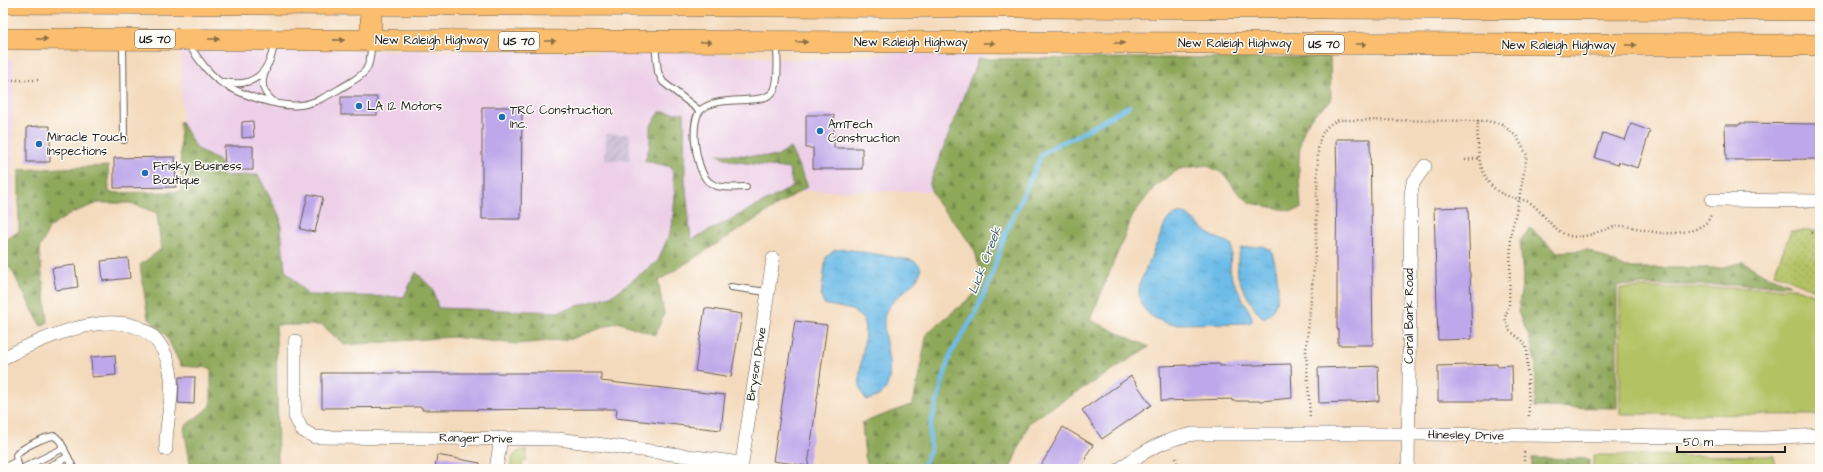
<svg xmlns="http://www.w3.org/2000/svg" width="1823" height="472" viewBox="0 0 1823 472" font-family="'Architects Daughter',sans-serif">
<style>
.built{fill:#edd0e8}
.industrial{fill:url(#industrial-furrows)}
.grass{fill:#b3c264;stroke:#686f40}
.forest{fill:url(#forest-firs);stroke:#55623b}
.park{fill:url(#park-dots);stroke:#686f40}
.water{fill:url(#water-ripples);stroke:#446c82}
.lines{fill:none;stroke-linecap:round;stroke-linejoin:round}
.stream{stroke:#6dbce8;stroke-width:4.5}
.building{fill:#bea7ea}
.service-casing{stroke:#685e54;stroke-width:8}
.minor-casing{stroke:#685e54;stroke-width:14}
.trunk-casing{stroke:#685e54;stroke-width:22}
.path{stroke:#685e54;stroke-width:2.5;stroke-dasharray:1 3;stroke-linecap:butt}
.service{stroke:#fff;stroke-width:6}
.minor{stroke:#fff;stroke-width:13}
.trunk{stroke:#fabe6e;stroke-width:21}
.oneway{fill:#8b6d45}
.poi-dot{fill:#1f6fb2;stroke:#fdfcf7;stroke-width:1.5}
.labels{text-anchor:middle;stroke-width:3;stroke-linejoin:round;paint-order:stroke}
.shield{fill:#fdfcf7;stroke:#605f5e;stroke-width:1}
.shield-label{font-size:11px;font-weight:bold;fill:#1c1c1c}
.street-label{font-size:12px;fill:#1c1c1c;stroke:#fdfcf7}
.poi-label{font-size:12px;fill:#1c1c1c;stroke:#fdfcf7;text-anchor:start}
.water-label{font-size:13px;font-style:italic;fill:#3c5c6e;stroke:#fdfcf7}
</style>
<defs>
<pattern id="industrial-furrows" width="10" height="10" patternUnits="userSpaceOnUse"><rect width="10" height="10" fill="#ccbed4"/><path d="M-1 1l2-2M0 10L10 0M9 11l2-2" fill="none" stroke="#afa3b5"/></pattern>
<pattern id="forest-firs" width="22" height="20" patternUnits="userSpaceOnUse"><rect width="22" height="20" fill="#8ea85a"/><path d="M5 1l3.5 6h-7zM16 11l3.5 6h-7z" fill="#73884a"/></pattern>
<pattern id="park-dots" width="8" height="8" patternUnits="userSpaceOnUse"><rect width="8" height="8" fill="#b3c264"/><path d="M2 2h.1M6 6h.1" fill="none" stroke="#99a656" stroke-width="1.8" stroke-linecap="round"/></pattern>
<pattern id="water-ripples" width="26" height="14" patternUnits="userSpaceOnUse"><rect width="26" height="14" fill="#6dbce8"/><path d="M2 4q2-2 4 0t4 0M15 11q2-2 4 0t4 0" fill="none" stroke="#5ea1c6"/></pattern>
</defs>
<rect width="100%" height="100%" fill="#fdfcf7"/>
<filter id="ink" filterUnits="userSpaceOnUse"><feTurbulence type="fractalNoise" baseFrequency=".025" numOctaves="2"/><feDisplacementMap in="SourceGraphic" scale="8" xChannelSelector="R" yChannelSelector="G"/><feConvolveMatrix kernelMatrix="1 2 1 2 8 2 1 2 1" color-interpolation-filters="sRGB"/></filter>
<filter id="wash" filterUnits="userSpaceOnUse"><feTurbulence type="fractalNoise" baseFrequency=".012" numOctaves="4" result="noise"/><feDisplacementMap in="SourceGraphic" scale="16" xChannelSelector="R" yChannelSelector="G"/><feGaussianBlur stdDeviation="0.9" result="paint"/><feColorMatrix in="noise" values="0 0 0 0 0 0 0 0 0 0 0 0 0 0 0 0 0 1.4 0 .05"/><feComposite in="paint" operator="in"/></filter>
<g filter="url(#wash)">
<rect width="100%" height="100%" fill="#f4dabc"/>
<!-- built -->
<g class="built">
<polygon points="181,49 664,52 810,60 899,52 986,55 931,191 793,191 576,329 317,317 220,182 182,140"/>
<rect x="3" y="60" width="10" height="173"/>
</g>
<!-- industrial -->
<polygon class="industrial" points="606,134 630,134 630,160 605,160"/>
<!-- grass -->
<g class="grass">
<polygon points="1620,288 1797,288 1820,297 1820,415 1620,414"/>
<path d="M527,450L526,461H523L522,469H510C512,457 514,450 527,450Z"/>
<polygon points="1593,455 1774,456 1774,469 1593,469"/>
</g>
<!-- forest -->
<g class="forest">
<path d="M1330,57L1331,101C1323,107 1313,114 1308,122C1294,143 1300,185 1301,209L1291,211L1251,203L1238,193L1224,174L1206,165L1179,169L1155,186L1133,215L1090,320L1149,347L1029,422L1010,469H869L865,456L862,423L913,404L927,333L975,294L981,276L975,251L960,229L938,204L929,185L978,59Z"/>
<polygon points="660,112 684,113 685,178 691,240 793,187 789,169 731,161 716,154 777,157 790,148 808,186 658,281 664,314 655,335 618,322 571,339 517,344 452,337 345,345 322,325 276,325 278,462 284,469 191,469 184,427 211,406 211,368 181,366 166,335 148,318 140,265 161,249 157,213 130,203 98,203 72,213 50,227 39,249 48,322 41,326 10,267 3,270 3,242 19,231 19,170 108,166 109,193 181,192 180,121 196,148 221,162 221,176 258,175 280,217 285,270 308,295 404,297 416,272 433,289 438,308 558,312 613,295 658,261 672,227 675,197 672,167 645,161 650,145 650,127"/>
<polygon points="1530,228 1557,252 1588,250 1626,268 1721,268 1743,262 1763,274 1791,285 1617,285 1617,408 1535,407 1536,366 1529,336 1518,312 1523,278 1520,241"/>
<polygon points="1532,458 1589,459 1589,469 1532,469"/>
</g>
<!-- park -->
<polygon class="park" points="1791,231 1820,231 1820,292 1774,273"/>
<!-- water -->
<g class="water">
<path d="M1182,213L1187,215L1212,236L1230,243L1232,246L1230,270L1232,278L1252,317V321L1249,323L1170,324C1149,318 1135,307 1140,283L1166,222L1170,217Z"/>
<path d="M1263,246L1271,250C1277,268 1286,306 1264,318C1257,315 1240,285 1238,276C1237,268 1238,256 1241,248Z"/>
<path d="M845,249L911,260C942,272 890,295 885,314C878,340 909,392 867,400C849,384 871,342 863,319L852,310L824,304L821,297L826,257L835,250Z"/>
</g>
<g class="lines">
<!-- stream -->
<polyline class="stream" points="922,469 930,451 930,427 950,355 974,316 988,285 1006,232 1042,154 1058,144 1073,138 1129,106"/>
</g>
<g id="blocks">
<!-- building -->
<g class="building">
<rect x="341" y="97" width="36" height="18"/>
<polygon points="482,107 522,107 521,219 482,219"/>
<polygon points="806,115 834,115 834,148 862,148 862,169 813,169 813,148 806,148"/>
<polygon points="253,121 254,137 242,138 242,122"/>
<polygon points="1740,123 1820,124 1820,159 1726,160 1725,125 1740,125"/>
<polygon points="1631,124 1650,131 1638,168 1619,162 1618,165 1595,158 1603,133 1625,140"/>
<polygon points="39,126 50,126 50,162 27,162 27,127"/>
<polygon points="1336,139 1370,139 1373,345 1338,345 1338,329 1337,329 1337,256 1336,256 1337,183"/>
<polygon points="224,146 253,146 253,170 225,170"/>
<polygon points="175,157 176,187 114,188 114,158"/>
<polygon points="308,194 323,197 315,232 300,229"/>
<polygon points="1468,207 1472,339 1438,340 1434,208"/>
<polygon points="128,258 130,278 103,281 101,261"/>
<polygon points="75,265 78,287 56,290 52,268"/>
<polygon points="705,308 742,314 731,377 695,371"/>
<polygon points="795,321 827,325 808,466 773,461"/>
<polygon points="115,355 116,375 92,377 91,357"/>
<polygon points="1220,364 1220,366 1291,364 1292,398 1262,401 1232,401 1232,399 1161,401 1160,366"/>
<polygon points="1497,364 1497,366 1512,365 1513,401 1438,401 1438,366"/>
<polygon points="1378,366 1379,401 1319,403 1318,368"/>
<polygon points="322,373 601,373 601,381 725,395 721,430 616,418 617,409 422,410 422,407 322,408"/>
<polygon points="1131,376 1151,405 1102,439 1082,410"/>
<polygon points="179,377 195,377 194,404 178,403"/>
<polygon points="1063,427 1093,445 1085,457 1087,458 1080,469 1039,469"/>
<polygon points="437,455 480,463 479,469 435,469"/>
</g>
</g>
</g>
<g filter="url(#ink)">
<use href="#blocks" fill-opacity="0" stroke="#685e54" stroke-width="1"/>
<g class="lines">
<defs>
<g id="service">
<polyline points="123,43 124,140"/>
<path d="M188,44C198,58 208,74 222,83C242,95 279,108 301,105C316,103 329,95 341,88C364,74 371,73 371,44"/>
<polyline points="655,45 658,72 663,82 700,111"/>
<path d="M266,70C260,83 262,92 274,102"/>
<path d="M225,82C254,88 270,72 274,44"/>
<path d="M746,187C734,187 717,190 708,181C696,170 688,120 702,109C722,94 758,106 772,93C780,86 777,56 777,45"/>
<polyline points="731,287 767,292"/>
<path d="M17,461L16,455C21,448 46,436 55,436L60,441L74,469"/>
<polyline points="3,468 17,461 18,464"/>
<polyline points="21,469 64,448"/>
<polyline points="44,469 68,457"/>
</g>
<g id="minor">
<polyline points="1712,200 1820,201"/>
<polyline points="295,341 295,416 302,430 315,437 558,439 741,463"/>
<path d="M3,358C50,334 153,287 170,370C175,395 165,423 166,449"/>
<polyline points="496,469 501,438"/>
<polyline points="741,469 773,259"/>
<path d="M1120,469C1143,451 1165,439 1194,434H1427L1764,438L1820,435"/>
<polyline points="1408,469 1411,194 1413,183 1425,166"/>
</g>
<g id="trunk">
<polyline points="3,3 1820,10"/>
<polyline points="3,39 1820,45"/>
<polyline points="371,40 371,4"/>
</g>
</defs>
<!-- service casing -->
<use href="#service" class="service-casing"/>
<!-- minor casing -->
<use href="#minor" class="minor-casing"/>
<!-- trunk casing -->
<use href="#trunk" class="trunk-casing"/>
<!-- path -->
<g class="path">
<polyline points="9,80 39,80"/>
<path d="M1478,120C1477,146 1476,183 1505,195C1514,199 1525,198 1533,205C1545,215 1554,232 1570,236C1588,240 1603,227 1620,226C1634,226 1648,232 1662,233C1677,234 1708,232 1711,213"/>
<polyline points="1465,160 1478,158"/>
<polyline points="1811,233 1820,233"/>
<path d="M1310,416L1306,351L1316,245L1318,149C1320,134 1325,125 1339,120L1486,121L1502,124L1517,137L1527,155L1519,199L1511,233L1509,305L1505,318L1510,331L1524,342L1527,350L1529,418"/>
<polyline points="1176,458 1178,469"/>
<polyline points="1524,469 1524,450"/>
</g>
<!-- service -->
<use href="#service" class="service"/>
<!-- minor -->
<use href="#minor" class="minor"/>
<!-- trunk -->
<use href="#trunk" class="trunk"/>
</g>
<!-- one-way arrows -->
<defs><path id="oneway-solid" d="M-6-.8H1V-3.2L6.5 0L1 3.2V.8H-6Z"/></defs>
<g class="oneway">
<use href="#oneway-solid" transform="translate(42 39)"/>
<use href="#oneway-solid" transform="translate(214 39)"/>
<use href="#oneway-solid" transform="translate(339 40) rotate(1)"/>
<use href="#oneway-solid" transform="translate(550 41)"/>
<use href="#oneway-solid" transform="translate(706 42)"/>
<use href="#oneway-solid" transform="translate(802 42)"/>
<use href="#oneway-solid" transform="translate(989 43)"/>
<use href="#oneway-solid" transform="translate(1119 43)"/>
<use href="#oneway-solid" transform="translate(1361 44)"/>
<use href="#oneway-solid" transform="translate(1631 45)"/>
</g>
</g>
<!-- markers -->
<g class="poi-dot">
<circle cx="359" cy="106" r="4"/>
<circle cx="502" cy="117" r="4"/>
<circle cx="820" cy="131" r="4"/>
<circle cx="39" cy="144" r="4"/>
<circle cx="145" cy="173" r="4"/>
</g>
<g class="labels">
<!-- shield labels -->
<g class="shield">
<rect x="135" y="30" width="40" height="18" rx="3"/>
<rect x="499" y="32" width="40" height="18" rx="3"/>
<rect x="1304" y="35" width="40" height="18" rx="3"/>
</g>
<g class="shield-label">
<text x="155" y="43">US 70</text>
<text x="519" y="45">US 70</text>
<text x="1324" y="48">US 70</text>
</g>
<!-- street labels -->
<g class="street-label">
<text x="432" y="44">New Raleigh Highway</text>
<text x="911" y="46">New Raleigh Highway</text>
<text x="1235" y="47">New Raleigh Highway</text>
<text x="1559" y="49">New Raleigh Highway</text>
<text transform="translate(1409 316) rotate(-90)" y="4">Coral Bark Road</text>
<text transform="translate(756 364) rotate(-81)" y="4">Bryson Drive</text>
<text transform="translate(1466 435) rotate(1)" y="4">Hinesley Drive</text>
<text transform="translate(476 438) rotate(1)" y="4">Ranger Drive</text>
</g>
<!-- poi labels -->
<g class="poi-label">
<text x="367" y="110">LA 12 Motors</text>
<text x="510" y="114">TRC Construction,<tspan x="510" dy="14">Inc.</tspan></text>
<text x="828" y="128">AmTech<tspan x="828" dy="14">Construction</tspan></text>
<text x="47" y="141">Miracle Touch<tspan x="47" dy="14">Inspections</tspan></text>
<text x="153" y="170">Frisky Business<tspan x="153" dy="14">Boutique</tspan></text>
</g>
<!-- water labels -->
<g class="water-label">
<text transform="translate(984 260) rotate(-69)" y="5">Lick Creek</text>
</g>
</g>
<!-- margin -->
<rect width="1823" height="472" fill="none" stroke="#fdfcf7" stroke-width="16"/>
<!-- scale -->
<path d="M1677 446v6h108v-6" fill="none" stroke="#1c1c1c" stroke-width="2"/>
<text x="1683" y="446" font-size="12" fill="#1c1c1c" stroke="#fdfcf7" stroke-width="3" paint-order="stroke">50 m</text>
</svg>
